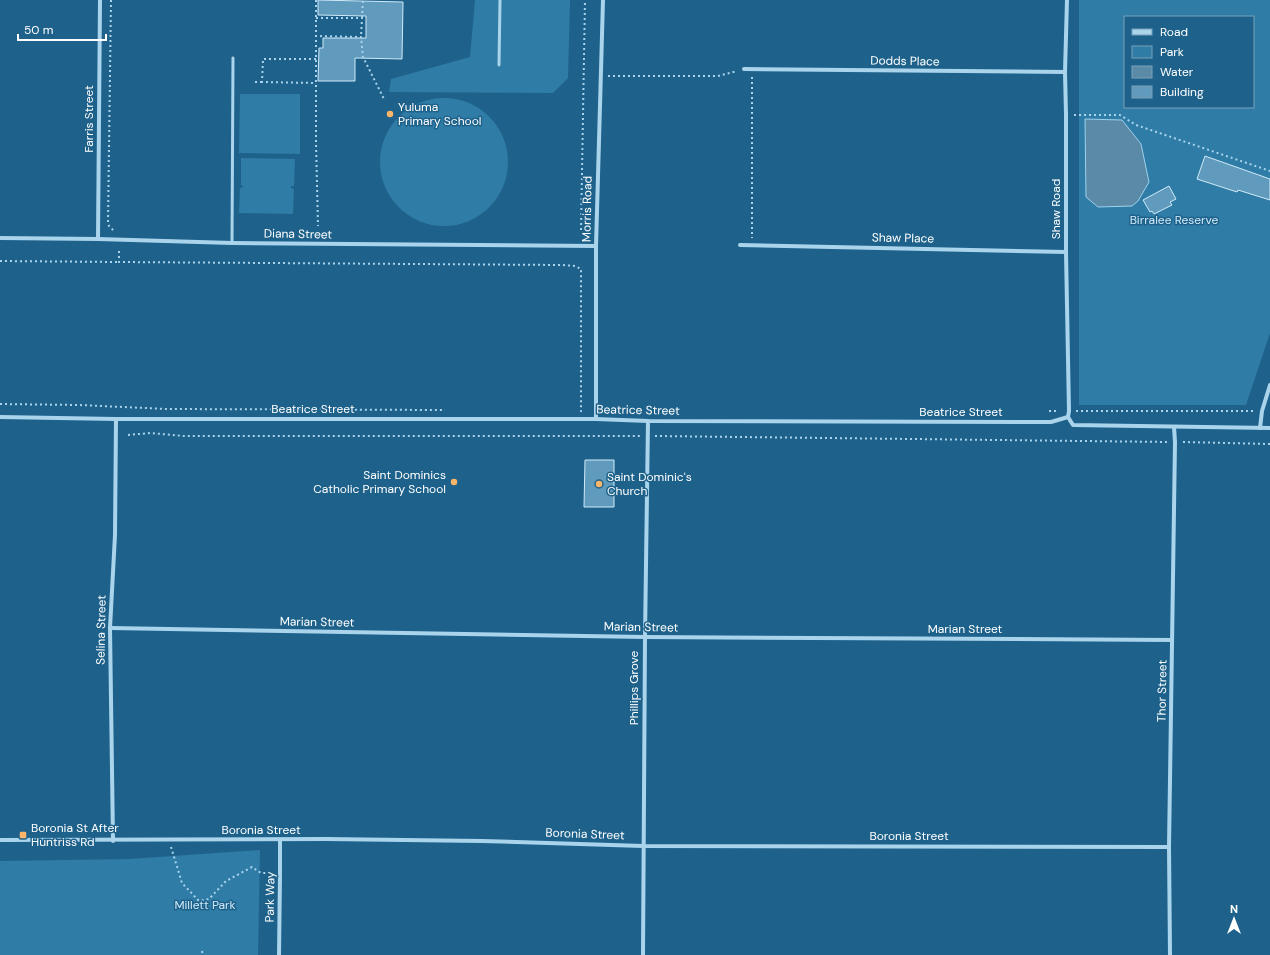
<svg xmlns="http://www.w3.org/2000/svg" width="1270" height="955" viewBox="0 0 1270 955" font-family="'DM Sans',sans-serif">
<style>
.green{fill:#2f7ca6;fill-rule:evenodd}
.water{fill:#5b8aa6;stroke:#9ed2ed}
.building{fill:#609bbd;stroke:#d0eaf9}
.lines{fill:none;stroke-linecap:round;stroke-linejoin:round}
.path{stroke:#aad4ec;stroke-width:2;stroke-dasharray:2 3;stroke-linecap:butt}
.lane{stroke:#aad4ec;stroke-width:3}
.street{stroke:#aad4ec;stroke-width:4}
.poi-dot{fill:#fab56a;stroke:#1e628b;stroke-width:1.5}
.labels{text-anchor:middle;stroke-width:3;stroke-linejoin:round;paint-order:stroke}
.street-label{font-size:12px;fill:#fff;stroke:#1e628b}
.poi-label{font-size:12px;fill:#fff;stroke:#1e628b;text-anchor:start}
.park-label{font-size:12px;fill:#d0eaf9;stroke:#1e628b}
</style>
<rect width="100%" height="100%" fill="#1e628b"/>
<!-- green -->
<g class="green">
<polygon points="475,0 570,0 568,78 553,93 389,92 391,79 470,57"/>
<path d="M1079,0H1270V333L1246,405H1079ZM1125,17H1253V107H1125Z"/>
<polygon points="240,94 300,94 300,154 239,153"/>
<circle cx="444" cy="162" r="64"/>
<polygon points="241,158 295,159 294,186 291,186 291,188 294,189 293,214 239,213 240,188 243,187 243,186 241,185"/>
<polygon points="260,850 258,955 0,955 0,861 129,859"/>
</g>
<!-- water -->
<polygon class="water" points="1085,119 1122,120 1141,144 1149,182 1138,201 1132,206 1098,207 1086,197"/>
<!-- building -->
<g class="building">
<polygon points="318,0 403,2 402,59 355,58 355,81 318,81 319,48 323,48 323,38 366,38 366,16 318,15"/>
<polygon points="1205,156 1270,179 1270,200 1238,190 1237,192 1197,179"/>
<polygon points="1169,186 1176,199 1170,202 1172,205 1154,214 1152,211 1150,212 1143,200"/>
<polygon points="585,460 614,460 614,507 584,507"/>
</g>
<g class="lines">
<!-- path -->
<g class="path">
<polyline points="111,0 108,223 109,226 115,232"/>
<polyline points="316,0 316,143 318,226"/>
<polyline points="316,18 362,18 361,37"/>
<polyline points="362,18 363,0"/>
<polyline points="315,36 361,37 363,57 384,99"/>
<polyline points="316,59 263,59 262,82 316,83"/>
<polyline points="608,76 718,76 737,71"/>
<polyline points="752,77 752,238"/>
<polyline points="255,82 262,82"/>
<polyline points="1074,115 1120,115 1136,125 1270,171"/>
<polyline points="581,230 585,0"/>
<polyline points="119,251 119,262 563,265 575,266 581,269 581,412"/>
<polyline points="0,261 119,262"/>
<polyline points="0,404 79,405 167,409 445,410"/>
<polyline points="1049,411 1058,411"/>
<polyline points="1076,411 1254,411"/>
<polyline points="128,435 150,433 184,436 641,436"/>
<polyline points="655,436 1168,442"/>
<polyline points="1183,442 1270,444"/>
<polyline points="171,847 182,883 199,901 209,899 226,881 252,867 261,873 273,873"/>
<polyline points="202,951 203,955"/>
</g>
<!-- lane -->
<g class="lane">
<polyline points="499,65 500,0"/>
<polyline points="232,243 233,58"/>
</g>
<!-- street -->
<g class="street">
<polyline points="1067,0 1065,72 1066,115 1066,252 1069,411 1068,417"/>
<polyline points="744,69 1065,72"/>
<polyline points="0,238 98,239 232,243 596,246"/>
<polyline points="98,239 100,0"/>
<polyline points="740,245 1066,252"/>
<polyline points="0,417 116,419 596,419 648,421 1051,422 1068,417"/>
<polyline points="1068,417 1073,425 1270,428"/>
<polyline points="596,419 596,246 603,0"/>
<polyline points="1260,428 1262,411 1270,385"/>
<polyline points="110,628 645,637 1172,640"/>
<polyline points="0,840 326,839 482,841 643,846 1169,847"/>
<polyline points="113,841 110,628 115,535 116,419"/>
<polyline points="279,955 280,874 280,840"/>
<polyline points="643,955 645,637 648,421"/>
<polyline points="1170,955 1169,847 1175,442 1174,427"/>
</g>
</g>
<!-- markers -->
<g class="poi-dot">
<circle cx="390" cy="114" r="4"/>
<circle cx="454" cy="482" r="4"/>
<circle cx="599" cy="484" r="4"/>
<rect x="19" y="831" width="8" height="8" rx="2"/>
</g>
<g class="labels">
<!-- street labels -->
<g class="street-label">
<text transform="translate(905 61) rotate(1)" y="4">Dodds Place</text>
<text transform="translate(89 119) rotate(-90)" y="4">Farris Street</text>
<text transform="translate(587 209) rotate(-89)" y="4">Morris Road</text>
<text transform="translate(1056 209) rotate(-90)" y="4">Shaw Road</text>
<text transform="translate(298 234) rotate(1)" y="4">Diana Street</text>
<text transform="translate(903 238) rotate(1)" y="4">Shaw Place</text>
<text x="313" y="413">Beatrice Street</text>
<text transform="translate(638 410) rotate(1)" y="4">Beatrice Street</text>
<text x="961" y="416">Beatrice Street</text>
<text transform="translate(317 622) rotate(1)" y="4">Marian Street</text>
<text transform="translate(641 627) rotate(1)" y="4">Marian Street</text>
<text x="965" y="633">Marian Street</text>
<text transform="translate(101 630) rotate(-89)" y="4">Selina Street</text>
<text transform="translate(634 688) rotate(-90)" y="4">Phillips Grove</text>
<text transform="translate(1162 691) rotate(-89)" y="4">Thor Street</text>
<text x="261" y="834">Boronia Street</text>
<text transform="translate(585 834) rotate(2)" y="4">Boronia Street</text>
<text x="909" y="840">Boronia Street</text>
<text transform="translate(270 897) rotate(-89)" y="4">Park Way</text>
</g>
<!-- poi labels -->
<g class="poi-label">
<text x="398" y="111">Yuluma<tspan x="398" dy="14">Primary School</tspan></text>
<text x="446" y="479" text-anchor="end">Saint Dominics<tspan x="446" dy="14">Catholic Primary School</tspan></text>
<text x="607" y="481">Saint Dominic's<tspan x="607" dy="14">Church</tspan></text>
<text x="31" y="832">Boronia St After<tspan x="31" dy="14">Huntriss Rd</tspan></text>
</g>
<!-- park labels -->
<g class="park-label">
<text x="1174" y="224">Birralee Reserve</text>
<text x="205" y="909">Millett Park</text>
</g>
</g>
<!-- legend -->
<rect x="1124" y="16" width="130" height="92" fill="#1e628b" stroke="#78a1b9"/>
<rect x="1132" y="29" width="20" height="6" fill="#aad4ec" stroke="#78a1b9"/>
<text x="1160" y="36" font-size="12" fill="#ffffff">Road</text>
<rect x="1132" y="46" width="20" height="12" fill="#2f7ca6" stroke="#78a1b9"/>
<text x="1160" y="56" font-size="12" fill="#ffffff">Park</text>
<rect x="1132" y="66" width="20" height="12" fill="#5b8aa6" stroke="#78a1b9"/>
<text x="1160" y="76" font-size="12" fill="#ffffff">Water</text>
<rect x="1132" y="86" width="20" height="12" fill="#609bbd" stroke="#78a1b9"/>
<text x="1160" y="96" font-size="12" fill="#ffffff">Building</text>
<!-- north arrow -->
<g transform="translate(1234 919)" stroke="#1e628b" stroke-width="3" paint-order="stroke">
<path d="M0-3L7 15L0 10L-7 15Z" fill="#ffffff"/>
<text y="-6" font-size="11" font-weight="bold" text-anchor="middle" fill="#ffffff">N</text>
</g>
<!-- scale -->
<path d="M18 34v6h88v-6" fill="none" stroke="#ffffff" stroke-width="2"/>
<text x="24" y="34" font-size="12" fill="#ffffff" stroke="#1e628b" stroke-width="3" paint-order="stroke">50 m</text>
</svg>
